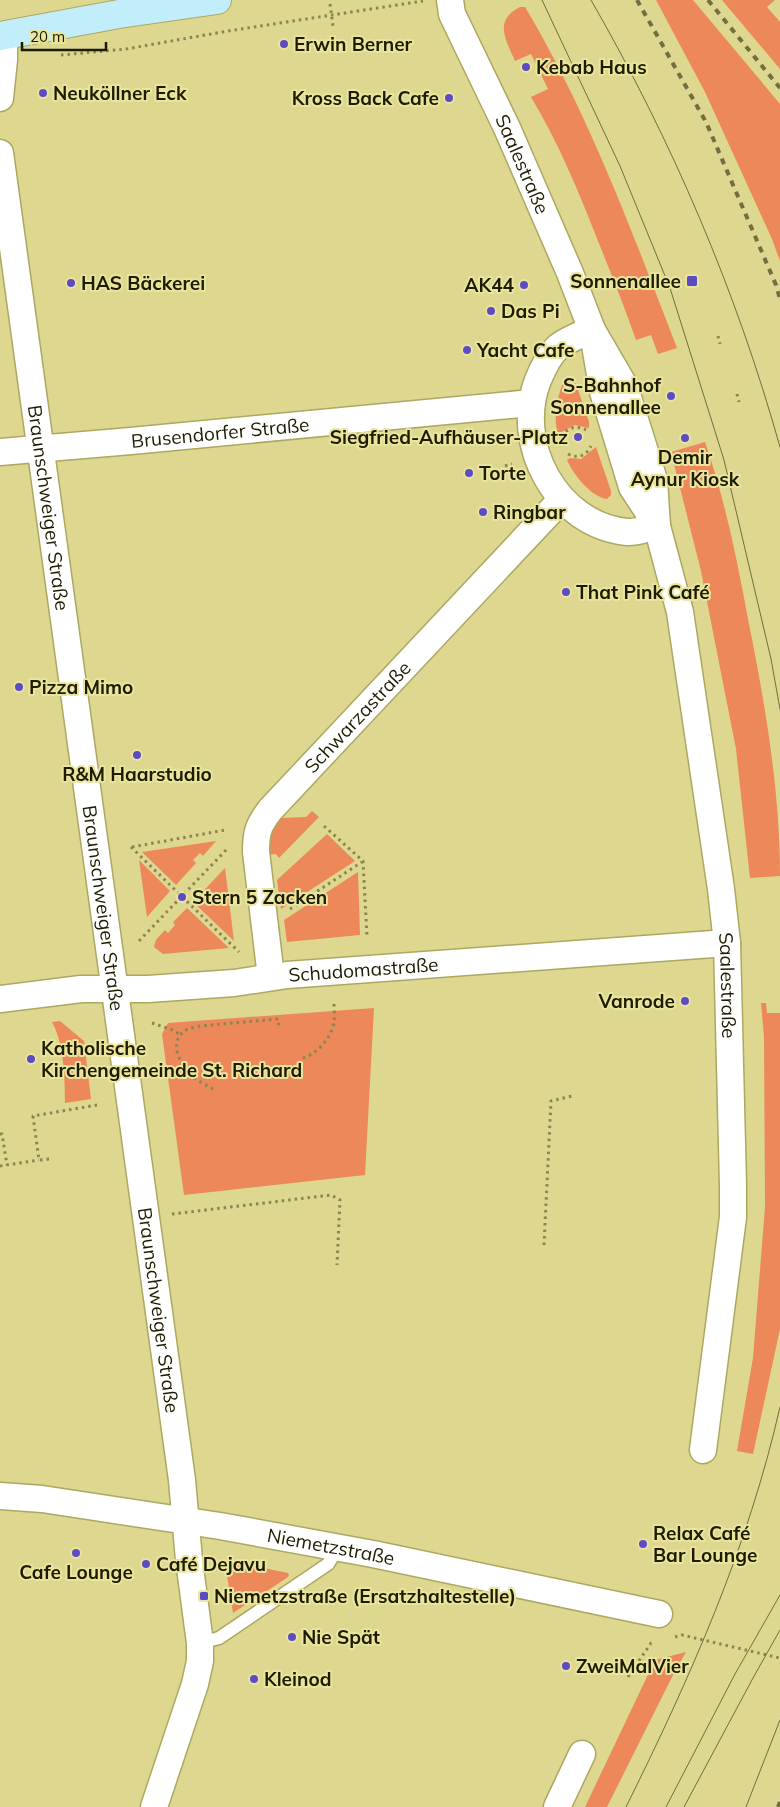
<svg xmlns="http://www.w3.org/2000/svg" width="780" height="1807" viewBox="0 0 780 1807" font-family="Mulish,sans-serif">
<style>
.green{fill:#ec885a}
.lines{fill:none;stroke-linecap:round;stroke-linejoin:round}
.service-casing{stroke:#ada761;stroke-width:15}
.minor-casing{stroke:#ada761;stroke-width:29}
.secondary-casing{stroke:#ada761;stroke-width:30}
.path{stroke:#8a8551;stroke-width:3;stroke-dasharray:2.5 4;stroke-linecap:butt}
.service{stroke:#fff;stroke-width:12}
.minor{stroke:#fff;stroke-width:26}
.secondary{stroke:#c2eefc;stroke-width:28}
.tram{stroke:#726e40;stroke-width:1}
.rail{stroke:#726e40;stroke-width:4;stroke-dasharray:6 6;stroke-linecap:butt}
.poi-dot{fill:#5c4cc4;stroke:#eae59c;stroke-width:2}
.labels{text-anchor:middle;stroke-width:4;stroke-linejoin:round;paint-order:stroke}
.poi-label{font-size:19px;font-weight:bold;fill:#1e1b00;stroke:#eae59c;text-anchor:start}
.street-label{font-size:19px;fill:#1e1b00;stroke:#eae59c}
</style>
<rect width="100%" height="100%" fill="#ddd790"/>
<!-- green -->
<g class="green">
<polygon points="656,0 693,0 780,104 780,261 772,239 705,92"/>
<polygon points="722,0 775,0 767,7 780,22 780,69"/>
<path d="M520,7H525C589,114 632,232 677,348L658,354L651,335L636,340C624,305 610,271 596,236C577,188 558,142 531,97L548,89L531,54L515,61C506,40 493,21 520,7Z"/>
<path d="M571,378L576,384L589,422V428L575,425L558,434C553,418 557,398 563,383Z"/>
<path d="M705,442C725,500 737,559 748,619C765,703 780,790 780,876L750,878L736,749L701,571L671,452Z"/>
<path d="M596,447L611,491V495L607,499C591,497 573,474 567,460L570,458L581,459Z"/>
<polygon points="312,811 319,817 279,858 276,854 267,855 267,840 279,818 306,817"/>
<polygon points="327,834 355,861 281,909 277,880"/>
<polygon points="216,841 203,856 200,853 193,860 196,863 176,885 142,852"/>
<polygon points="139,860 170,891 147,917"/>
<polygon points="225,868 234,941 193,902"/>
<polygon points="358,872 360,935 287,942 284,920"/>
<polygon points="187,908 229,948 163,954 154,947 156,940 165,930 168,933 175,925 173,922"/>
<polygon points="761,1003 766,1003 767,1013 780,1013 780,1329 753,1454 737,1451 753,1358 765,1207 764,1037"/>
<polygon points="374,1008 365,1175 184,1195 162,1034 168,1023"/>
<path d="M60,1021L84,1041L91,1099L65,1103C65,1079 64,1043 52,1022Z"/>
<polygon points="234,1562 288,1573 289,1575 288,1577 261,1595 258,1592 247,1599 248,1603 233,1613 226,1569 230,1563"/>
<polygon points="686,1652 673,1675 607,1807 585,1807 655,1660"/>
</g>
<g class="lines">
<defs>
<polyline id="service" points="200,1643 219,1638 328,1564 338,1548"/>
<g id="minor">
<path id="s1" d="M450,0L452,14L507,128L570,273L592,330L624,385L654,480L657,526L680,612L721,889L727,943L733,1185V1217L703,1450"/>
<polyline points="0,98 4,60 4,36"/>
<path id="s2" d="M0,153L182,1480L189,1560L200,1643V1661L195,1684L154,1807"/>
<path d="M592,330C580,335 568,339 558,347C549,355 543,368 538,380C513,443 556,525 627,532C636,533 648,528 657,526"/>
<polyline points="595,345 603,392 632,487 656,524"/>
<path id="s3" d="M0,452L131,441L531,403"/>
<path id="s4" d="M271,977L256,852C256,832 258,826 270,810L562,499"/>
<path id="s5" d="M0,999L81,989H148L234,983L287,975L727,943"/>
<path id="s6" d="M0,1496L42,1499L220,1526L373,1554L659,1614"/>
<polyline points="557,1807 582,1754"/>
</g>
<polyline id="secondary" points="0,36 119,14 217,0"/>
</defs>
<!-- service casing -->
<use href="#service" class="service-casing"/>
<!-- minor casing -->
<use href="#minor" class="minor-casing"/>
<!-- secondary casing -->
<use href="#secondary" class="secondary-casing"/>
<!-- path -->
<g class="path">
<polyline points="330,4 333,26"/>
<polyline points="61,55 126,49 228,31 423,1"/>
<polyline points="718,336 720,344"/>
<polyline points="737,394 739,402"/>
<path d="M562,437C567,427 577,425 586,430"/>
<path d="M568,454C578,459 586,456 591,446"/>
<polyline points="505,466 512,464"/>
<polyline points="324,826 363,861 367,937"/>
<polyline points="131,847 239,952"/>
<polyline points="132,847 225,830"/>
<polyline points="290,909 362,862"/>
<polyline points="139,941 227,849"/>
<polyline points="152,1023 173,1030 181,1035"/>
<path d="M303,1058C317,1054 331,1038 334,1023C335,1017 334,1009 334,1003"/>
<path d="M213,1089C206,1085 198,1081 192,1076C179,1065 167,1039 188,1029C191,1028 196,1027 200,1026L278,1019L279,1027"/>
<polyline points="0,1134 2,1134 7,1165"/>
<polyline points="49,1159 39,1160 33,1116 97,1105"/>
<polyline points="0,1166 39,1160"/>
<polyline points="172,1214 331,1195 340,1200 337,1265"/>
<polyline points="544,1245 551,1101 572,1096"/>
<polyline points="675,1637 682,1635 780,1658"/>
<polyline points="628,1677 651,1643 654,1642"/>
</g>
<!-- service -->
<use href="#service" class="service"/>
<!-- minor -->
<use href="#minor" class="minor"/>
<!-- secondary -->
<use href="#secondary" class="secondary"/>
<!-- tram -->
<g class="tram">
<polyline points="542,0 620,166 670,288 724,460 771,659 780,709"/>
<path d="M591,0C672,141 736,290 780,447"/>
<path d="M626,1807C690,1678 748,1548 780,1407"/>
<polyline points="666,1807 735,1674 780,1595"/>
<polyline points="684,1807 753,1678 780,1630"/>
<polyline points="746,1807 780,1720"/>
</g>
<!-- rail -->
<g class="rail">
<polyline points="637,0 706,122 776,285 780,299"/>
<polyline points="708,0 780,88"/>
<polyline points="778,1807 780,1802"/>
</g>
</g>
<!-- markers -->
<g class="poi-dot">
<circle cx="284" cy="44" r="5"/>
<circle cx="526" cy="67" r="5"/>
<circle cx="43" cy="93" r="5"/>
<circle cx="449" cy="98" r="5"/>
<rect x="686" y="275" width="12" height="12" rx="2.5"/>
<circle cx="71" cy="283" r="5"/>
<circle cx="524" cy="285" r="5"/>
<circle cx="491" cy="311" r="5"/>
<circle cx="467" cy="350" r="5"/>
<circle cx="671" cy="396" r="5"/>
<circle cx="578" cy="437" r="5"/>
<circle cx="685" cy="438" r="5"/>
<circle cx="469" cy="473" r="5"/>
<circle cx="483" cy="512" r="5"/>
<circle cx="566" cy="592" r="5"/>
<circle cx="19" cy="687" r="5"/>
<circle cx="137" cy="755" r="5"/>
<circle cx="182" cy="897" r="5"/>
<circle cx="685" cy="1001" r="5"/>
<circle cx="31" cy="1059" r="5"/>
<circle cx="643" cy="1544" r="5"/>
<circle cx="76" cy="1553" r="5"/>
<circle cx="146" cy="1564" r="5"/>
<rect x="199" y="1591" width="10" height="10" rx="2.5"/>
<circle cx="292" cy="1637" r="5"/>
<circle cx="566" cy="1666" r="5"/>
<circle cx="254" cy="1679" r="5"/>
</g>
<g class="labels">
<!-- poi labels -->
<g class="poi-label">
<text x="294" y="51">Erwin Berner</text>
<text x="536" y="74">Kebab Haus</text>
<text x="53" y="100">Neuköllner Eck</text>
<text x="439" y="105" text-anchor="end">Kross Back Cafe</text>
<text x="681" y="288" text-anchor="end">Sonnenallee</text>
<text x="81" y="290">HAS Bäckerei</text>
<text x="514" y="292" text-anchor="end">AK44</text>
<text x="501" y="318">Das Pi</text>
<text x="477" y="357">Yacht Cafe</text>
<text x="661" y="392" text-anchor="end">S-Bahnhof<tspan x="661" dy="22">Sonnenallee</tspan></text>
<text x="568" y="444" text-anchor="end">Siegfried-Aufhäuser-Platz</text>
<text x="685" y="464" text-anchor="middle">Demir<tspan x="685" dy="22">Aynur Kiosk</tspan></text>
<text x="479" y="480">Torte</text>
<text x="493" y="519">Ringbar</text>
<text x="576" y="599">That Pink Café</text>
<text x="29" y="694">Pizza Mimo</text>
<text x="137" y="781" text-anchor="middle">R&amp;M Haarstudio</text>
<text x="192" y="904">Stern 5 Zacken</text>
<text x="675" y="1008" text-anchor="end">Vanrode</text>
<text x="41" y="1055">Katholische<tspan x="41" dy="22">Kirchengemeinde St. Richard</tspan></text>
<text x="653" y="1540">Relax Café<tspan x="653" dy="22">Bar Lounge</tspan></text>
<text x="156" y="1571">Café Dejavu</text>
<text x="76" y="1579" text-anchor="middle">Cafe Lounge</text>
<text x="214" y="1603">Niemetzstraße (Ersatzhaltestelle)</text>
<text x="302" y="1644">Nie Spät</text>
<text x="576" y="1673">ZweiMalVier</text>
<text x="264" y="1686">Kleinod</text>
</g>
<!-- street labels -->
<g class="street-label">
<text dy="7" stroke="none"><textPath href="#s1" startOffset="180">Saalestraße</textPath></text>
<text dy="7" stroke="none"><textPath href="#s3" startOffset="221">Brusendorfer Straße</textPath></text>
<text dy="7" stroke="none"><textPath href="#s2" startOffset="358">Braunschweiger Straße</textPath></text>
<text dy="7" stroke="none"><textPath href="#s4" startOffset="299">Schwarzastraße</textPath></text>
<text dy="7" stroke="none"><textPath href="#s2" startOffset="762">Braunschweiger Straße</textPath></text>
<text dy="7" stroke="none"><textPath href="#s5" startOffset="365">Schudomastraße</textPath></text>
<text dy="7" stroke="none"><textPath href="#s1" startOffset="1035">Saalestraße</textPath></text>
<text dy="7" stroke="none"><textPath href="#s2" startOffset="1168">Braunschweiger Straße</textPath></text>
<text dy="7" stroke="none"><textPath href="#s6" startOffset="335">Niemetzstraße</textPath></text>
</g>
</g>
<!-- scale -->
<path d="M22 42v8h84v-8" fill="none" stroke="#1e1b00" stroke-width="2.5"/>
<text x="30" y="42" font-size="15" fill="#1e1b00" stroke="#eae59c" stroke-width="4" paint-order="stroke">20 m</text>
</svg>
